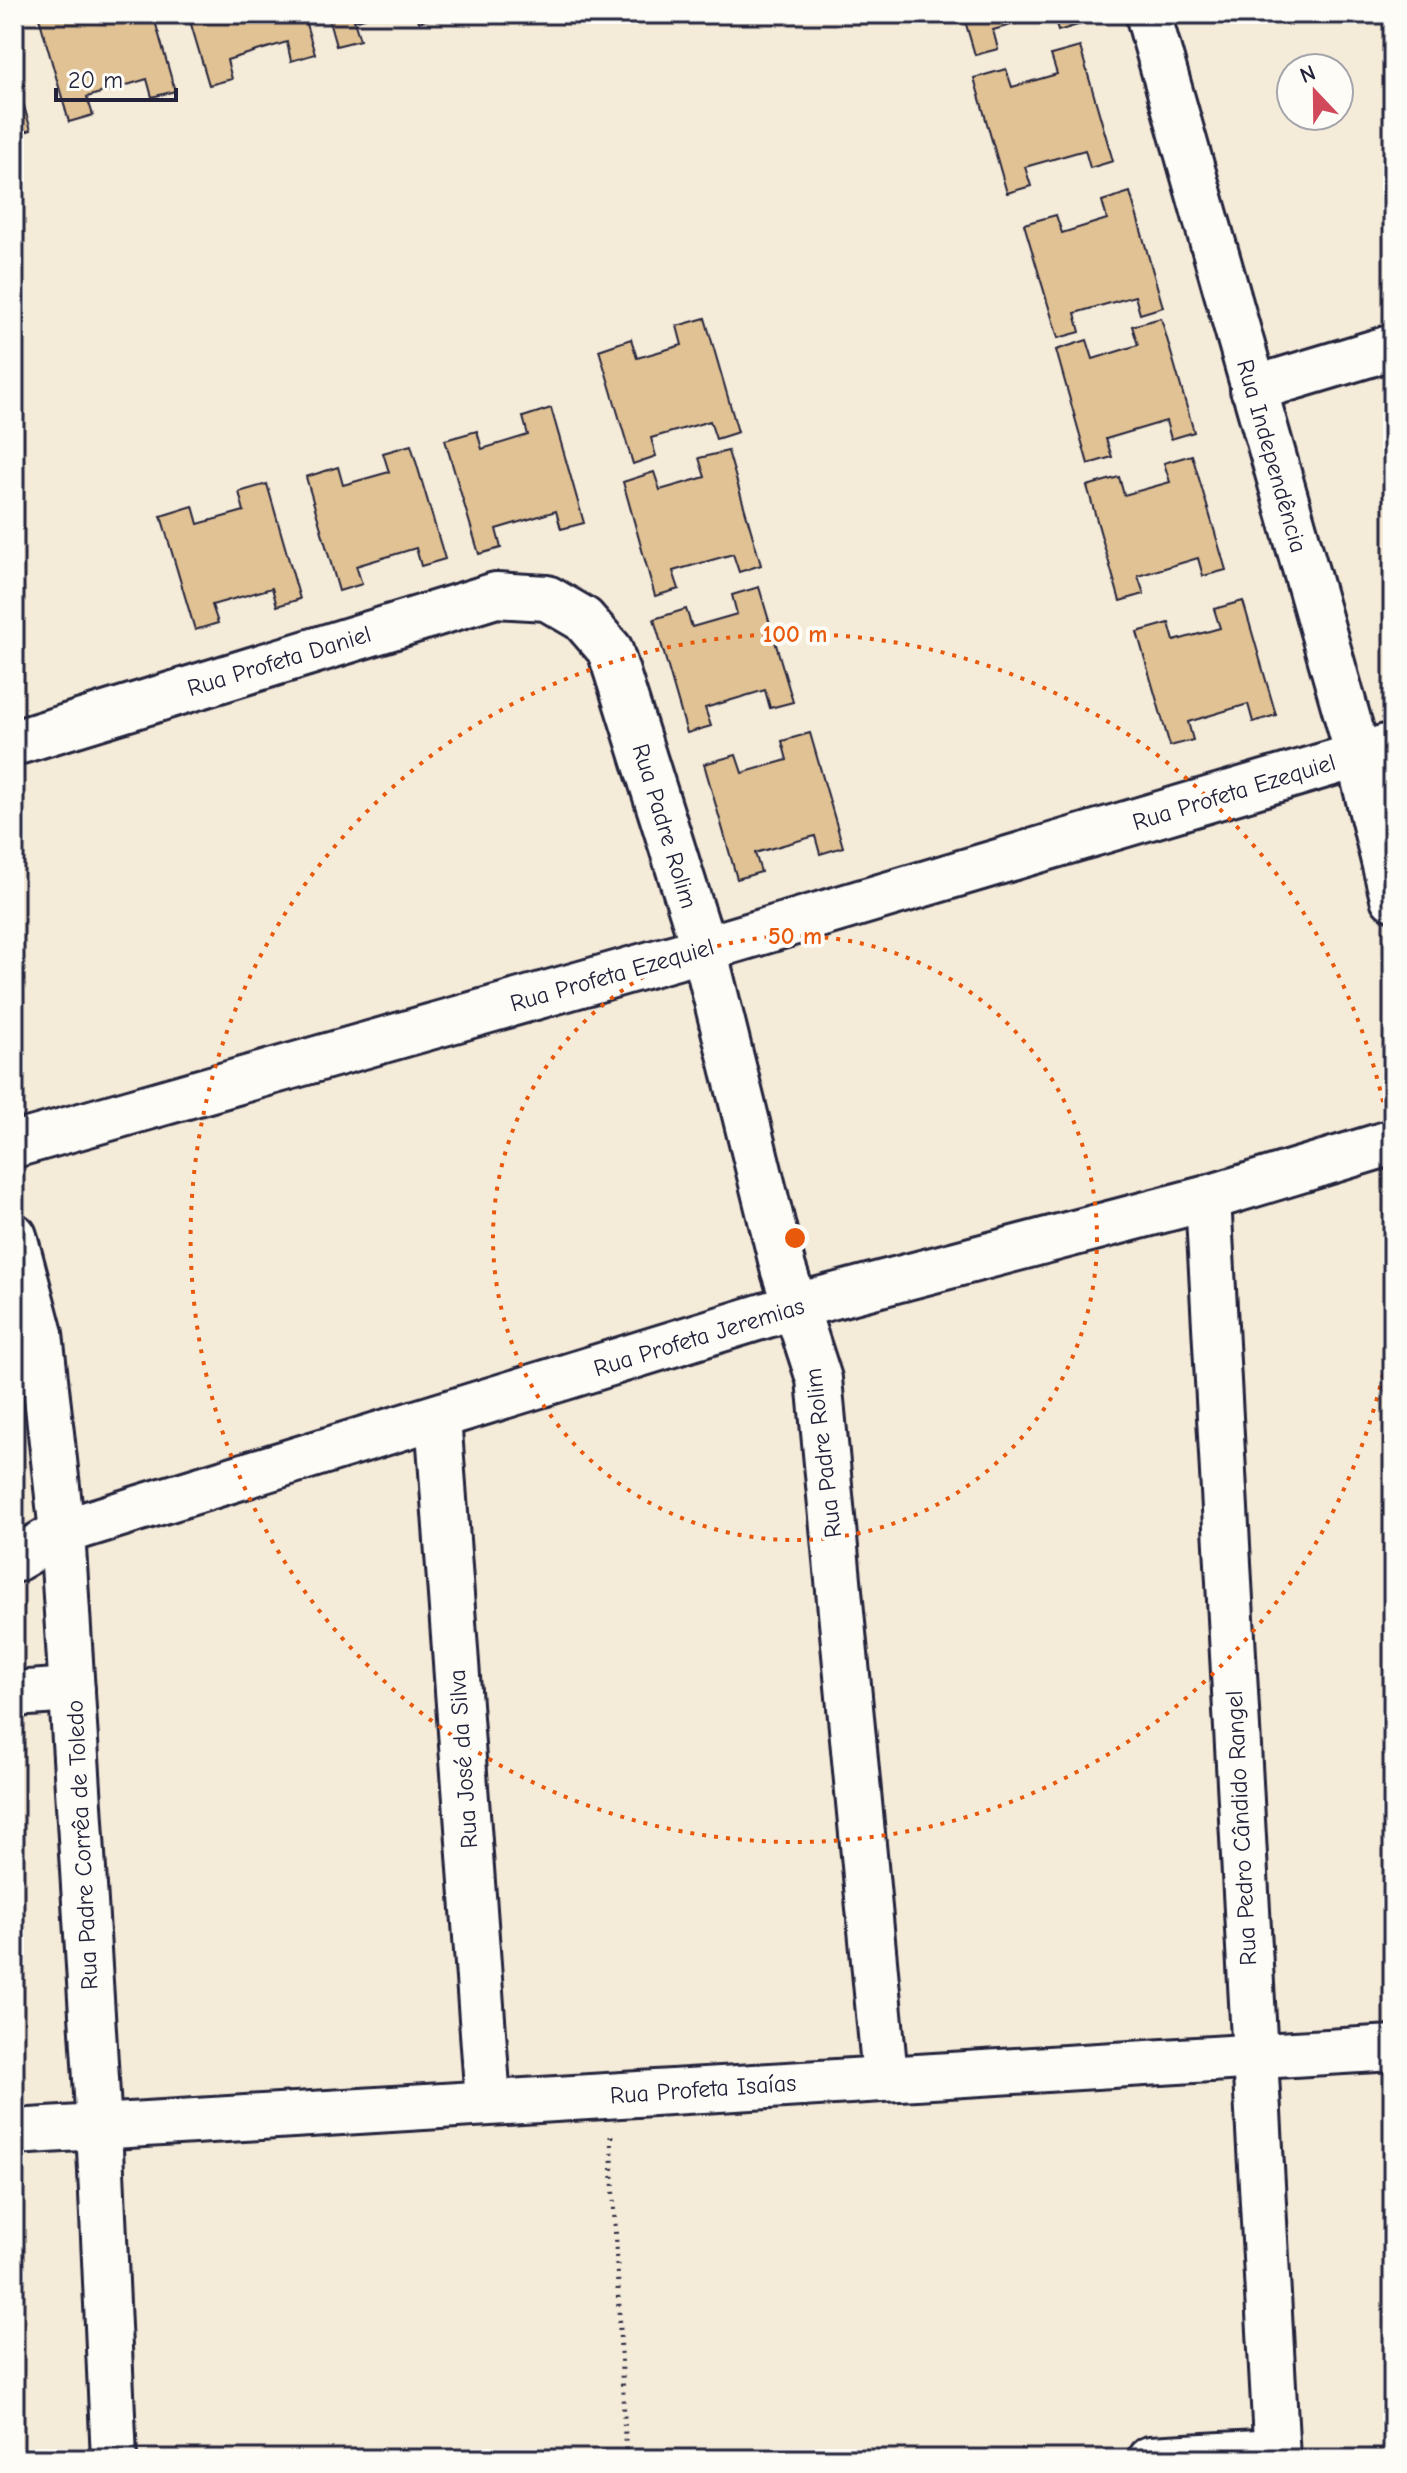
<svg xmlns="http://www.w3.org/2000/svg" width="1407" height="2473" viewBox="0 0 1407 2473" font-family="'Comic Neue',sans-serif">
<style>
.building{fill:#e1c294;stroke:#22223b;stroke-width:2}
.lines{fill:none;stroke-linecap:round;stroke-linejoin:round}
.minor-casing{stroke:#22223b;stroke-width:50}
.path{stroke:#22223b;stroke-width:5;stroke-dasharray:2 6;stroke-linecap:butt}
.minor{stroke:#fdfcf7;stroke-width:44}
.ring{fill:none;stroke:#e8590c;stroke-width:4;stroke-dasharray:4 8}
.labels{text-anchor:middle;stroke-width:8;stroke-linejoin:round;paint-order:stroke}
.street-label{font-size:24px;fill:#22223b;stroke:#fdfcf7}
.centre{fill:#e8590c;stroke:#fdfcf7;stroke-width:4}
.ring-label{font-size:24px;text-anchor:middle;font-weight:bold;fill:#e8590c;stroke:#fdfcf7;stroke-width:8;stroke-linejoin:round;paint-order:stroke}
</style>
<rect width="100%" height="100%" fill="#f5ebd9"/>
<filter id="ink" filterUnits="userSpaceOnUse"><feTurbulence type="fractalNoise" baseFrequency=".0125" numOctaves="2"/><feDisplacementMap in="SourceGraphic" scale="16" xChannelSelector="R" yChannelSelector="G"/><feConvolveMatrix kernelMatrix="1 2 1 2 8 2 1 2 1" color-interpolation-filters="sRGB"/></filter>
<g filter="url(#ink)">
<!-- building -->
<g class="building">
<polygon points="38,14 153,14 175,91 152,97 147,79 87,97 93,115 69,122"/>
<polygon points="188,14 303,14 315,54 291,61 287,42 227,60 232,79 209,85"/>
<polygon points="327,14 378,14 354,21 360,40 336,46"/>
<polygon points="417,14 442,14 442,15 419,22"/>
<polygon points="963,14 1050,14 993,30 998,49 975,55"/>
<polygon points="1054,14 1078,14 1081,24 1058,31"/>
<polygon points="1080,47 1113,161 1090,168 1085,150 1025,167 1031,186 1007,193 974,78 1006,69 1012,87 1057,74 1051,55"/>
<polygon points="14,72 31,130 14,135"/>
<polygon points="1130,192 1163,307 1140,314 1135,296 1075,313 1080,332 1058,338 1024,224 1056,215 1062,233 1107,219 1102,201"/>
<polygon points="705,318 738,432 716,439 710,421 651,438 656,456 633,464 599,350 631,339 637,358 682,345 677,326"/>
<polygon points="1161,318 1194,432 1171,439 1166,421 1106,439 1112,457 1088,464 1056,350 1087,340 1093,359 1138,345 1132,326"/>
<polygon points="551,408 584,523 561,529 556,511 496,529 501,548 479,554 445,440 477,431 482,449 528,435 523,417"/>
<polygon points="411,445 445,559 421,566 416,548 356,566 362,584 339,591 306,477 338,467 343,485 389,472 383,453"/>
<polygon points="728,451 761,565 739,572 733,554 673,571 679,589 655,596 623,482 654,472 660,490 705,477 699,458"/>
<polygon points="1192,455 1226,570 1203,576 1198,558 1138,576 1144,594 1120,601 1087,486 1119,477 1124,495 1170,482 1164,463"/>
<polygon points="267,484 300,599 277,606 272,588 212,605 218,623 195,630 161,516 193,506 198,524 244,511 239,492"/>
<polygon points="759,587 793,702 770,708 765,690 705,708 711,726 687,733 654,619 686,609 692,627 737,614 732,595"/>
<polygon points="1243,601 1276,715 1253,722 1248,704 1188,722 1193,740 1170,746 1137,632 1169,623 1174,641 1220,628 1214,609"/>
<polygon points="810,733 843,847 820,854 815,836 755,853 761,872 737,879 704,764 736,755 742,773 787,760 782,741"/>
</g>
<g class="lines">
<defs>
<g id="minor">
<polyline points="1148,14 1358,755 1393,898"/>
<polyline points="1253,389 1393,347"/>
<polyline points="14,743 496,595 547,598 583,619 610,650 704,949 783,1268 819,1379 885,2077"/>
<polyline points="14,1145 704,949 1393,745"/>
<polyline points="1208,1198 1277,2459"/>
<polyline points="14,1236 40,1334 62,1532 99,2127 114,2459"/>
<polyline points="438,1417 488,2101"/>
<polyline points="14,1560 62,1532 796,1306 1208,1198 1393,1142"/>
<polyline points="14,1694 72,1690"/>
<polyline points="14,2132 1393,2048"/>
<polyline points="1150,2459 1276,2452"/>
</g>
</defs>
<!-- minor casing -->
<use href="#minor" class="minor-casing"/>
<!-- path -->
<polyline class="path" points="611,2136 626,2459"/>
<!-- minor -->
<use href="#minor" class="minor"/>
</g>
</g>
<!-- distance rings -->
<g class="ring">
<circle cx="795" cy="1238" r="302"/>
<path d="M1392 1327A604 604 0 1 1 1392 1149"/>
</g>
<g class="labels">
<!-- street labels -->
<g class="street-label">
<text transform="translate(1272 456) rotate(74)" y="8">Rua Independência</text>
<text transform="translate(279 661) rotate(-17)" y="8">Rua Profeta Daniel</text>
<text transform="translate(1234 792) rotate(-17)" y="8">Rua Profeta Ezequiel</text>
<text transform="translate(665 826) rotate(73)" y="8">Rua Padre Rolim</text>
<text transform="translate(612 975) rotate(-16)" y="8">Rua Profeta Ezequiel</text>
<text transform="translate(699 1337) rotate(-17)" y="8">Rua Profeta Jeremias</text>
<text transform="translate(823 1453) rotate(-97)" y="8">Rua Padre Rolim</text>
<text transform="translate(463 1759) rotate(-94)" y="8">Rua José da Silva</text>
<text transform="translate(1241 1828) rotate(-93)" y="8">Rua Pedro Cândido Rangel</text>
<text transform="translate(82 1845) rotate(-93)" y="8">Rua Padre Corrêa de Toledo</text>
<text transform="translate(703 2089) rotate(-4)" y="8">Rua Profeta Isaías</text>
</g>
</g>
<circle cx="795" cy="1238" r="12" class="centre"/>
<g class="ring-label">
<text x="795" y="642">100 m</text>
<text x="795" y="944">50 m</text>
</g>
<!-- margin -->
<rect width="1407" height="2473" fill="none" stroke="#fdfcf7" stroke-width="48"/>
<rect x="24" y="24" width="1359" height="2425" fill="none" stroke="#22223b" stroke-width="3" filter="url(#ink)"/>
<!-- north arrow -->
<g transform="translate(1315 92) rotate(338)"><circle r="38" fill="#fdfcf7" stroke="#a5a5ac" stroke-width="2"/>
<path d="M0-6L14 30L0 20L-14 30Z" fill="#d1495b"/>
<text y="-12" font-size="22" font-weight="bold" text-anchor="middle" fill="#22223b">N</text>
</g>
<!-- scale -->
<path d="M56 88v12h120v-12" fill="none" stroke="#22223b" stroke-width="4"/>
<text x="68" y="88" font-size="24" fill="#22223b" stroke="#fdfcf7" stroke-width="6" paint-order="stroke">20 m</text>
</svg>
